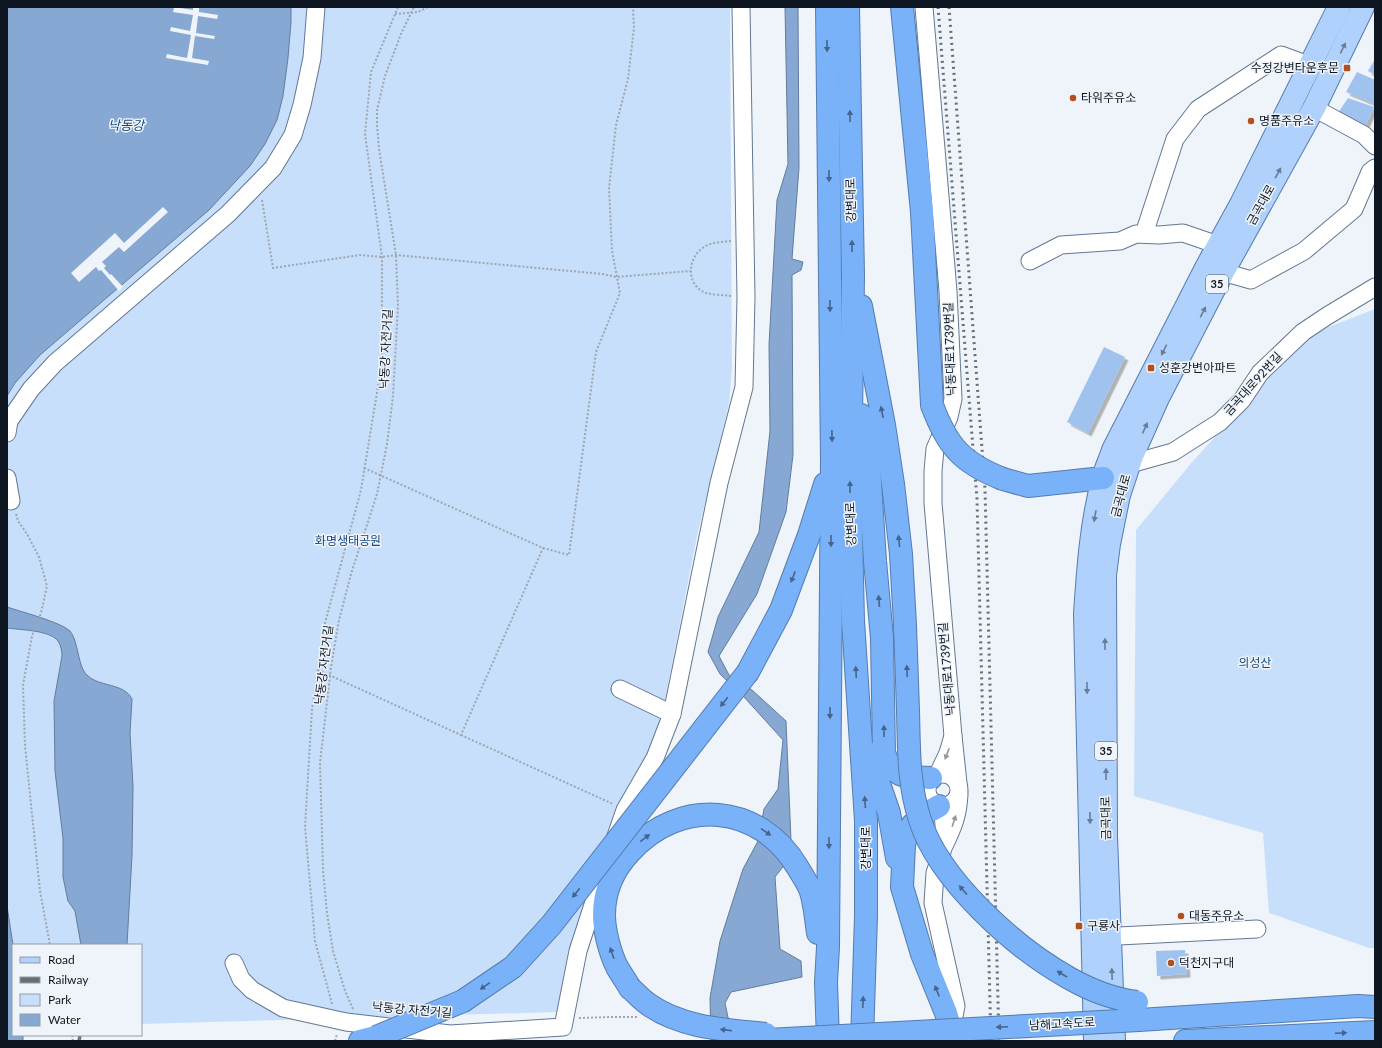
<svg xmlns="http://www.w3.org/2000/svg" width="1382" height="1048" viewBox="0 0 1382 1048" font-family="Lato,'Noto Sans KR',sans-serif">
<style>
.green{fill:#c8dffc}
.water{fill:#86a8d3;stroke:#627c9e}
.pier{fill:#eff4fa}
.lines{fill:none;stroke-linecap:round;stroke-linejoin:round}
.stream{stroke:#627c9e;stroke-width:3.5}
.building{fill:#9fc2ee;filter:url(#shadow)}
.minor-casing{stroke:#627893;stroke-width:19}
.major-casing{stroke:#547cad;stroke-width:24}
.highway-casing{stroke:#547cad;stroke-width:24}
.path{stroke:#9ea5ac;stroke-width:2;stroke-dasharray:2 2;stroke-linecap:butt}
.minor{stroke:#fff;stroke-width:17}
.major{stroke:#afd1fb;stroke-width:22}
.highway{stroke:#79b2f9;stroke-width:22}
.rail{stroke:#666e76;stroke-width:3;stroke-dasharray:2 4;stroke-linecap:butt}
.highway-bridge-casing{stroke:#547cad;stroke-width:24;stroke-linecap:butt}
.highway-bridge{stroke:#79b2f9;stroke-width:22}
.oneway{fill:#44648d}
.oneway2{fill:#677d99}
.oneway3{fill:#93979b}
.poi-dot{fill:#b3501a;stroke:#eff4fa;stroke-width:1.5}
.labels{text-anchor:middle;stroke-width:3;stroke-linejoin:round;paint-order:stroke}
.shield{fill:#eff4fa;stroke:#525962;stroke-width:1}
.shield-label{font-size:11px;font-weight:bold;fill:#0e1721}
.poi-label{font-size:12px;fill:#0e1721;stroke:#eff4fa;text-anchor:start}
.street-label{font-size:12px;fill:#0e1721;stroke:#eff4fa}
.park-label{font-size:12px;fill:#1a477d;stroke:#eff4fa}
.water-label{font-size:13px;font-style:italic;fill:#1a487d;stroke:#eff4fa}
</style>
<defs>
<filter id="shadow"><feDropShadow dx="3.5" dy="3.5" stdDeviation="0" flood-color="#0004"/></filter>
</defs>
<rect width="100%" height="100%" fill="#eff4fa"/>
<!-- green -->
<g class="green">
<polygon points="291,7 730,7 732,368 729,404 697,536 665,700 649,759 619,805 557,1012 141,1024 141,945 13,945 7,906 7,396 15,383 40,355 209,210 288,58 291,22"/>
<polygon points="1375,309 1375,948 1369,948 1269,913 1263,833 1134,796 1136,530 1193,461 1308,335"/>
</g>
<!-- water -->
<g class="water">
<polygon points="7,7 291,7 291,22 288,58 283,96 277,120 265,144 250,166 209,210 40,355 15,383 7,396"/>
<polygon points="785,7 798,7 799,168 792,259 803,262 801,270 792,275 793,455 786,512 757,594 719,656 729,675 752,690 786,721 791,841 786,863 775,877 780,949 801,961 802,977 731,992 725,1003 733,1041 711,1041 710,998 720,941 743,869 758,841 764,809 778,789 783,740 744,697 720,674 708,652 718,617 759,532 770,431 769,345 777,200 788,164"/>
<path d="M7,607C22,612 60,622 70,631C73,635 75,640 76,645C79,654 80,670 88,676C100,687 124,683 132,699L130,733L133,786L132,855L127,945H81L75,911L68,901L63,877V838L55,771L54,701L62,656C62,652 61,645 58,641C50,630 20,630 7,628Z"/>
<polygon points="7,906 13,945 13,1035 23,1035 23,1041 7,1041"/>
</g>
<!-- pier -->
<g class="pier">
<polygon points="174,7 193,10 193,7 199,7 199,12 218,15 217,19 198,16 196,33 215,36 214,39 195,36 192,58 209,61 208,65 166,58 167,54 187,58 191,35 170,31 171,27 190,31 193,15 173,12"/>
<polygon points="163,207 168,212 124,252 119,247 102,262 106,266 104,268 110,275 111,274 123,287 119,291 101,270 99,271 96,267 79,282 71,273 115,233 124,243"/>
</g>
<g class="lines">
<!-- stream -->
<polyline class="stream" points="79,1041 80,1035"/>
</g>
<!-- building -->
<g class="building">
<polygon points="1375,59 1375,75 1368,71"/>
<polygon points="1357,72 1375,80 1375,104 1346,92"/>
<polygon points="1348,98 1374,107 1364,129 1336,116"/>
<polygon points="1104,347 1125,357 1088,433 1067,422"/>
<polygon points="1185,950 1187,974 1157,976 1156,951"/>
</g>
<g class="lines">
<defs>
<g id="minor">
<polyline points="924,7 948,291 953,399 949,417 935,449 933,471 933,503 953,736"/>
<polyline points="1314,108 1364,135 1375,146"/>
<polyline points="1144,234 1175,139 1198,109 1281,55 1300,62"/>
<polyline points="1030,261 1061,245 1120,241 1136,234 1159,235 1183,233 1218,245"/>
<polyline points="1223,272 1251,280 1304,251 1354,209 1370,172 1375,168"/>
<polyline points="7,433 9,421 31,389 55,363 228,214 273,168 293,135 302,105 312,58 316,7"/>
<polyline points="1121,469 1130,464 1173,452 1220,422 1242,400 1260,373 1303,332 1327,316 1375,287"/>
<polyline points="7,478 11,501"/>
<polyline points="620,689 672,714"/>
<circle cx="943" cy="790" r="16"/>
<polyline points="938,774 948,753 953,736 958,783"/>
<path d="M942,806L944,824V846C953,827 958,816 959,794"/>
<polyline points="616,836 625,810 655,758 672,714 719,483 744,387 746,297 741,7"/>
<polyline points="942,852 935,873 933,903 956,1006 953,1022"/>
<polyline points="1099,937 1257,929"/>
<polyline points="234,963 241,979 252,990 283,1008 346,1022 450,1034 563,1027 578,951 601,880"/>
</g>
<g id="major">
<path d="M1095,1041L1085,614C1088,569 1091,523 1103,479C1105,469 1110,460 1113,450L1207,266L1241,204L1339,7"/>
<polyline points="1114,1041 1106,837 1105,575 1109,544 1119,495 1132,456 1158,398 1223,272 1314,108 1363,7"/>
</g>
<g id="highway">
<polyline points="827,7 832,460 828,947 826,982 828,1041"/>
<polyline points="848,7 853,275 850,490 853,621 866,821 866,916 862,1041"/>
<polyline points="902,7 922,212 932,405"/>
<polyline points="861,306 884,425 893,484 901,554 905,625 908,710"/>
<path d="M861,415L869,466L875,561L882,638L884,753C893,779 907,777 931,778"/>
<polyline points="1003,479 1028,486 1103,478"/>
<polyline points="748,672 781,610 809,535 825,484"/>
<polyline points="871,754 876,775 889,813 897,858"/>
<polyline points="939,806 928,812 913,824 907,833 904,845 902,887 922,954 946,1013 954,1041"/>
<path d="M630,988C626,981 621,974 617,967C610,953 604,930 604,915C604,891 614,869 630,852C680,797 760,803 798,868C802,875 808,883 811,892C815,905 816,920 818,933"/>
<polyline points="1139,1020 1358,1006 1375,1007"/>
<polyline points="360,1041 376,1037"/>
<polyline points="1185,1041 1375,1032"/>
</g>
</defs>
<!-- minor casing -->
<use href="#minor" class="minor-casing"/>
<!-- major casing -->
<use href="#major" class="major-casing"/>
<!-- highway casing -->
<use href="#highway" class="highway-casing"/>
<!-- path -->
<g class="path">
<polyline points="395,14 418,12 428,7"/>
<polyline points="262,200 273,268 360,255 382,257 396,255 603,274 616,277 690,271"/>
<path d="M731,241C723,242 711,242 704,247C689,256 685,281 702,291C707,295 725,295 732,296"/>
<polyline points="364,468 543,548 569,555 596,352 620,293 612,251 609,188 616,125 628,79 634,28 633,7"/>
<polyline points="16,514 18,521 27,534 39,557 47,586 41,613 32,636 23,685 25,746 40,891 50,945"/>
<polyline points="318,670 461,735 543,548"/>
<polyline points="461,735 613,804"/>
<polyline points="332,1004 315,941 305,827 312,709 325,623 361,490 382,362 382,257 365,134 371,72 398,7"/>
<polyline points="353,1009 345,991 333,951 327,913 323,870 320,763 331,667 339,620 351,574 377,494 387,444 393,396 398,306 396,255 379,149 377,124 377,110 385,76 401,34 414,7"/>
<polyline points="579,1018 611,1017 638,1017"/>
<polyline points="72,1035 73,1041"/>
<polyline points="335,1041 337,1034"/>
</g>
<!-- minor -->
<use href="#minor" class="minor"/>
<!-- major -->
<use href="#major" class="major"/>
<!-- highway -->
<use href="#highway" class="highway"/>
<!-- rail -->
<g class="rail">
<polyline points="938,7 977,499 991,1041"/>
<polyline points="949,7 985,489 999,1041"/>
</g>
<defs>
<g id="highway-bridge">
<path d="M932,405C947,446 962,463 1003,479"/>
<path d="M908,710C909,747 908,784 920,820C939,880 1015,948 1069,978C1090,990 1113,999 1137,1002"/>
<path d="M630,988C636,993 642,1000 648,1004C681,1028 727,1030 766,1034"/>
<polyline points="376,1037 463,1001 513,967 552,924 748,672"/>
<polyline points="749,1041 1139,1020"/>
</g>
</defs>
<!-- highway-bridge casing -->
<use href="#highway-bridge" class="highway-bridge-casing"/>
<!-- highway-bridge -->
<use href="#highway-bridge" class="highway-bridge"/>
</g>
<!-- one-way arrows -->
<defs><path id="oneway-solid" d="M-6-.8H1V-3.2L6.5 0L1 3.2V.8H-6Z"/></defs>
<g class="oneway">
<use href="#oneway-solid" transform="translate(827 46) rotate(89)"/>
<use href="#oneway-solid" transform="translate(850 116) rotate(-91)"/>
<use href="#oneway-solid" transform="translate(829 176) rotate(89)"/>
<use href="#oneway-solid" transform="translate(852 246) rotate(-91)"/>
<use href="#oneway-solid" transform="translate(830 306) rotate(89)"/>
<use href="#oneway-solid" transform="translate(882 412) rotate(-101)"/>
<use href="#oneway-solid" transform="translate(832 436) rotate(89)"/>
<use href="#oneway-solid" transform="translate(850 487) rotate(-90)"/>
<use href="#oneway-solid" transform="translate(831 541) rotate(90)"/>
<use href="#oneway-solid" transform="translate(899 541) rotate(-96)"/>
<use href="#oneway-solid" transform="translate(793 577) rotate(111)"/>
<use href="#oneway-solid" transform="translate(879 601) rotate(-95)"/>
<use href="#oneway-solid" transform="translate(907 671) rotate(-92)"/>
<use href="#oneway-solid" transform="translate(856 672) rotate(-93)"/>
<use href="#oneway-solid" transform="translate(724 702) rotate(128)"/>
<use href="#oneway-solid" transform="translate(830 713) rotate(90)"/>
<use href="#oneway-solid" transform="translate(884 731) rotate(-91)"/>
<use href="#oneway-solid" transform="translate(865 802) rotate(-94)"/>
<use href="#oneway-solid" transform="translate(766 832) rotate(35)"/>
<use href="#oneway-solid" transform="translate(645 838) rotate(-38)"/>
<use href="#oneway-solid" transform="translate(829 843) rotate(90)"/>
<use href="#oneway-solid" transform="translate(963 890) rotate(-131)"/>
<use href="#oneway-solid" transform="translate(576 893) rotate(128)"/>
<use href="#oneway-solid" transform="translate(612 953) rotate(-109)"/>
<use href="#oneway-solid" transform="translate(1062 974) rotate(-149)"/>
<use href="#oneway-solid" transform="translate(485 986) rotate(146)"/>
<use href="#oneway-solid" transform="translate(937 991) rotate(-112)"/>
<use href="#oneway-solid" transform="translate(863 1002) rotate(-88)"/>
<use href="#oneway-solid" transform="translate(1002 1027) rotate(177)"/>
<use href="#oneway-solid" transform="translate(726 1030) rotate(-173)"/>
<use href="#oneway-solid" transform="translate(1341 1033) rotate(-3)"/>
</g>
<g class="oneway2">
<use href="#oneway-solid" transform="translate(1343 48) rotate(-64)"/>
<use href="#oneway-solid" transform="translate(1278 173) rotate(-61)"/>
<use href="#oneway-solid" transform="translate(1203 312) rotate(-63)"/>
<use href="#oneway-solid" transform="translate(1164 350) rotate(117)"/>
<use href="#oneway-solid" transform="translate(1145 428) rotate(-66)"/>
<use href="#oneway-solid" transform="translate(1095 516) rotate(100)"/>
<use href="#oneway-solid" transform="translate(1105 644) rotate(-90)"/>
<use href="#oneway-solid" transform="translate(1087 688) rotate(89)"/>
<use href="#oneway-solid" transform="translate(1106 774) rotate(-90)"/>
<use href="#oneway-solid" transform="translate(1090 818) rotate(89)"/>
<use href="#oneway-solid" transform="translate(1112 974) rotate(-92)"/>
</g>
<g class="oneway3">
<use href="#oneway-solid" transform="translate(947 754) rotate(111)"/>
<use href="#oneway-solid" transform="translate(954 821) rotate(-72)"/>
</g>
<!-- markers -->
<g class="poi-dot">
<rect x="1343" y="64" width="8" height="8" rx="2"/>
<circle cx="1073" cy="98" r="4"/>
<circle cx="1251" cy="121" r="4"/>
<rect x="1147" y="364" width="8" height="8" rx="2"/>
<circle cx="1181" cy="916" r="4"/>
<rect x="1075" y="922" width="8" height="8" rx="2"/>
<circle cx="1171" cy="963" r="4"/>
</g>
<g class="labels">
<!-- shield labels -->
<g class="shield">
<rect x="1206" y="275" width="22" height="18" rx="3"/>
<rect x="1095" y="742" width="22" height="18" rx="3"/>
</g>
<g class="shield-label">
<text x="1217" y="288">35</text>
<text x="1106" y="755">35</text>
</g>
<!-- poi labels -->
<g class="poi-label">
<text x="1339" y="72" text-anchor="end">수정강변타운후문</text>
<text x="1081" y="102">타워주유소</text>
<text x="1259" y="125">명품주유소</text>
<text x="1159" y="372">성훈강변아파트</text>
<text x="1189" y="920">대동주유소</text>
<text x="1087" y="930">구룡사</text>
<text x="1179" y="967">덕천지구대</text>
</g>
<!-- street labels -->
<g class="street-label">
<text transform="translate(851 200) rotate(-91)" y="4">강변대로</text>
<text transform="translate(1261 205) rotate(-61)" y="4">금곡대로</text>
<text transform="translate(386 349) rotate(-87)" y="4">낙동강 자전거길</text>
<text transform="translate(950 349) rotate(-92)" y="4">낙동대로1739번길</text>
<text transform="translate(1253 384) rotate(-48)" y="4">금곡대로92번길</text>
<text transform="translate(1121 496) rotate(-75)" y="4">금곡대로</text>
<text transform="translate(851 524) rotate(-92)" y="4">강변대로</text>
<text transform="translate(324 665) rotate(-83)" y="4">낙동강 자전거길</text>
<text transform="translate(947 669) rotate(-95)" y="4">낙동대로1739번길</text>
<text transform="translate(1106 818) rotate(-91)" y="4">금곡대로</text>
<text transform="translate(866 848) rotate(-90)" y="4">강변대로</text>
<text transform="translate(412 1010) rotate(5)" y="4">낙동강 자전거길</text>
<text transform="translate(1062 1024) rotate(-3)" y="4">남해고속도로</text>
</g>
<!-- park labels -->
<g class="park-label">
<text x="348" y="545">화명생태공원</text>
<text x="1255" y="667">의성산</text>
</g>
<!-- water labels -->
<g class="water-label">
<text x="126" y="130">낙동강</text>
</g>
</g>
<!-- border -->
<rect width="1382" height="1048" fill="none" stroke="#0e1721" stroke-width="16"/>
<!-- legend -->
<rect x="12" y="944" width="130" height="92" fill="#eff4fa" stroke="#959ca3"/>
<rect x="20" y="957" width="20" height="6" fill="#afd1fb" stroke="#959ca3"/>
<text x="48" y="964" font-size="12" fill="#0e1721">Road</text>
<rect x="20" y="977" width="20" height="6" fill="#666e76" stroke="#959ca3"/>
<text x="48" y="984" font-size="12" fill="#0e1721">Railway</text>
<rect x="20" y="994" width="20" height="12" fill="#c8dffc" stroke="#959ca3"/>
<text x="48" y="1004" font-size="12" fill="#0e1721">Park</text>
<rect x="20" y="1014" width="20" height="12" fill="#86a8d3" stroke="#959ca3"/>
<text x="48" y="1024" font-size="12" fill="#0e1721">Water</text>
</svg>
